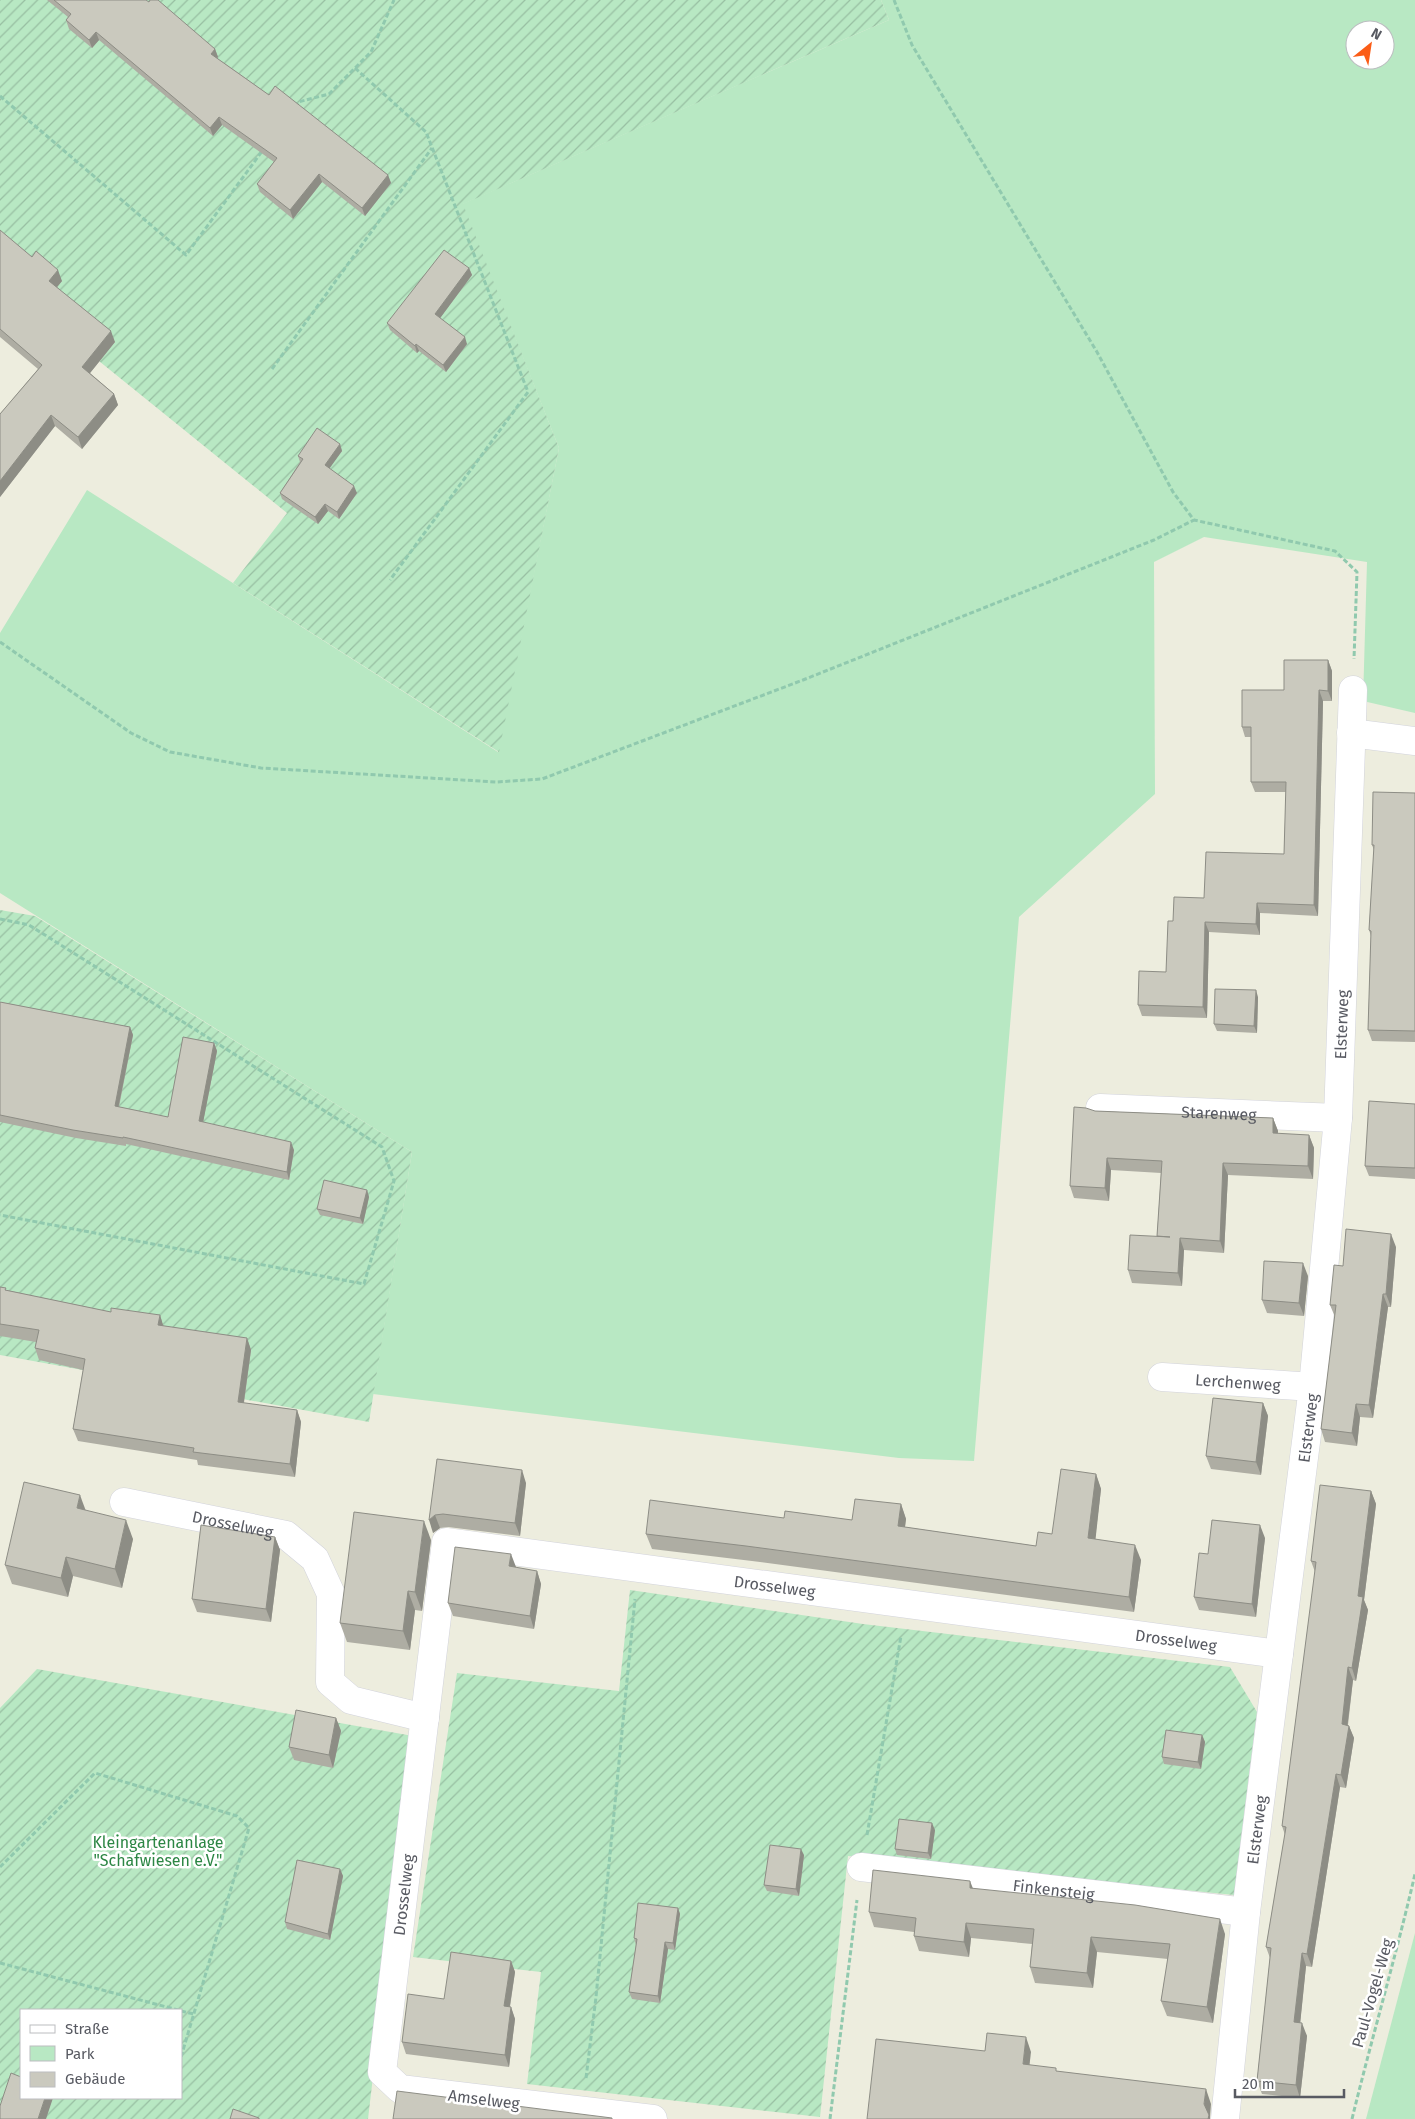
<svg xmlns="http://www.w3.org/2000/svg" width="1415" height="2119" viewBox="0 0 1415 2119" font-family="'Fira Sans',sans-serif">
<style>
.green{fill:#b8e8c3;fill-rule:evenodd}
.garden{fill:url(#garden-furrows);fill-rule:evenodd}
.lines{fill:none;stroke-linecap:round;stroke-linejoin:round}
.street-casing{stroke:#d2d3db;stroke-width:29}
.path{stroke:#90c9ae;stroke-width:3;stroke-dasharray:5 2.5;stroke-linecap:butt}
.street{stroke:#fff;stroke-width:28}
.wall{fill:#aeada3}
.shaded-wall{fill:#8d8d85}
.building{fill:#cac9be;stroke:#8d8d85}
.labels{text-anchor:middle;stroke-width:5;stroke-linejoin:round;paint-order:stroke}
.street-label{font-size:16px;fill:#585a62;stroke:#fff}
.park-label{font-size:16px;fill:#2c8644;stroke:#fff}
</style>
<defs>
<pattern id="garden-furrows" width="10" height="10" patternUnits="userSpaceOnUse" patternTransform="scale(1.25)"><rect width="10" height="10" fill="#b8e8c3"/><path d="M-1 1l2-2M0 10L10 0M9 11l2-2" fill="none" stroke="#98bfa2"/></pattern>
</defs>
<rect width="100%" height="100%" fill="#ededde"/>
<!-- green -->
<g class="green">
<path d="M881,0H1415V713L1363,701L1367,562L1204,537L1154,562L1155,794L1019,917L974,1461L899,1458L373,1394L412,1152L0,893V633L87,490L498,752L559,448L462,204L889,20ZM1355,30H1385V60H1355Z"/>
<polygon points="1415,1933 1415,2119 1366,2119"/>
</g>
<!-- garden -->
<g class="garden">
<polygon points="0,0 881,0 889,20 463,204 559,448 499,752 233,583 287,513 0,281"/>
<polygon points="0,910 35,916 412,1152 369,1422 0,1355"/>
<polygon points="630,1590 863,1624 1230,1667 1257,1712 1234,1895 848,1856 820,2117 527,2084 541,1972 413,1957 457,1673 619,1691"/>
<path d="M37,1669L413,1736L368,2119H0V1708ZM21,2010H181V2098H21Z"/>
</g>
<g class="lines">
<defs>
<g id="street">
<polyline points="1351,733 1415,741"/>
<path id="s1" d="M1100,1108L1338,1118"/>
<path id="s2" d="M1162,1377L1313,1387"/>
<path id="s3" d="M124,1502L286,1535L315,1559L331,1594L330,1682L351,1700L425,1718"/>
<path id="s4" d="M861,1867L1246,1912"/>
<path id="s5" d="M653,2119L400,2089L382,2072L446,1542L1279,1654"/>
<path id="s6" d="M1225,2119L1246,1912L1313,1387L1338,1118L1353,690"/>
</g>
</defs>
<!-- street casing -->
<use href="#street" class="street-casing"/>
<!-- path -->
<g class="path">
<polyline points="894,0 912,45 1097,352 1173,492 1194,520 1335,551 1357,572 1354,659"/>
<polyline points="355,68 426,132 528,392 390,580"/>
<polyline points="0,96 186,255 263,150"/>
<polyline points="295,107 298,102 329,94 371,52 394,0"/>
<polyline points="272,369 432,148"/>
<polyline points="0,642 131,733 170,752 261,768 496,782 542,779 803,680 1154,540 1194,520"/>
<polyline points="0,919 29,925 382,1147 394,1181 364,1284 0,1215"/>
<polyline points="867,1835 901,1636"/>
<polyline points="0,1867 95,1773 237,1816 249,1828 181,2057"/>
<polyline points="0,1963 178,2010"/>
<polyline points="181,2011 194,2014"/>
<polyline points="586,2078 596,1997 635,1599"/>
<polyline points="830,2119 857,1900"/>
<path d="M1352,2119C1372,2037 1396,1956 1415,1874"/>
</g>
<!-- street -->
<use href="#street" class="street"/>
</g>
<!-- wall -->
<g class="wall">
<polygon points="47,0 146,0 215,49 218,57 217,58 269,95 388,175 391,183 365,216 322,182 293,219 260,192 257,184 274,162 222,125 213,136 99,40 92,48 69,29 66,20 68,17"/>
<polygon points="0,230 32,257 62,281 57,287 115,342 90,373 114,394 118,405 82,449 55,426 0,497 0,414 38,369 0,337"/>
<polygon points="469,268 472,275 440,318 467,344 446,372 419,351 417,353 390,330 387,323"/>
<polygon points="340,444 342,451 329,468 357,493 339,519 328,511 318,524 282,499 280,493 300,462 298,456"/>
<polygon points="1328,660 1332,671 1332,701 1323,701 1318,916 1260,913 1260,935 1209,932 1207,1018 1142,1016 1138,1005 1166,972 1173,921 1204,898 1284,854 1286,792 1255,792 1251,782 1251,737 1245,737 1242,727 1284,690"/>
<polygon points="1415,793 1415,1042 1372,1041 1368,1030 1371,936 1369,930 1374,850 1372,845"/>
<polygon points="1258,997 1257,1033 1217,1031 1214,1024"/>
<polygon points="0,1002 130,1027 133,1035 119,1107 168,1117 214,1043 217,1051 203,1122 294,1150 289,1180 126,1144 126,1146 76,1138 0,1122"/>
<polygon points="1415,1104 1415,1179 1369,1176 1365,1166"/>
<polygon points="1095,1111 1273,1118 1278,1131 1277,1134 1309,1135 1314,1148 1313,1179 1228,1175 1224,1253 1184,1250 1182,1286 1132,1283 1128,1270 1157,1236 1161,1173 1111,1170 1109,1201 1074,1198 1070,1186"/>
<polygon points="367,1190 369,1197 363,1224 320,1215 317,1209"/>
<polygon points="1396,1247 1391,1307 1388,1307 1373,1418 1360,1417 1357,1446 1325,1442 1321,1429 1335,1317 1330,1305 1343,1266"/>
<polygon points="1308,1276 1304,1316 1267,1313 1262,1300"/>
<polygon points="0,1287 6,1290 111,1312 160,1315 163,1326 247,1338 251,1350 244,1403 297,1410 301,1422 295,1477 198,1465 197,1460 78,1441 73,1429 83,1370 39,1360 35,1348 36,1342 0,1336"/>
<polygon points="1263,1403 1268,1416 1261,1475 1211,1469 1206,1456"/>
<polygon points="437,1459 526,1483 520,1536 448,1527 440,1528 433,1533"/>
<polygon points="1096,1474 1101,1489 1095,1539 1141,1560 1134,1612 752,1561 652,1549 646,1534 784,1518 852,1520 901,1504 906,1519 905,1527 1036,1546 1052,1534"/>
<polygon points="1371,1491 1376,1504 1364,1600 1368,1610 1356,1681 1353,1680 1348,1725 1349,1726 1354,1738 1346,1788 1340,1787 1312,1967 1306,1966 1300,2023 1307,2036 1300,2098 1262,2094 1257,2081 1270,1958 1266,1947 1285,1835 1282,1826 1315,1572 1311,1561"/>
<polygon points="85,1510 133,1539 122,1588 73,1576 68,1597 12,1584 5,1565"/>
<polygon points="275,1537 280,1550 271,1622 197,1612 192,1599"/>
<polygon points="1265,1538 1256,1617 1199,1610 1194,1597 1208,1554"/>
<polygon points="431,1540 422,1611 415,1610 410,1650 347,1642 340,1623"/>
<polygon points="516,1568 537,1571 541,1584 534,1629 453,1616 448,1603"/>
<polygon points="336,1718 341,1731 333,1768 294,1760 289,1747"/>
<polygon points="1202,1735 1205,1742 1201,1769 1164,1764 1162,1757"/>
<polygon points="935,1830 931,1859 897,1855 895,1849"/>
<polygon points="804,1855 799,1896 767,1891 764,1885"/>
<polygon points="340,1869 343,1876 330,1940 287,1929 285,1922"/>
<polygon points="973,1889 1225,1934 1213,2023 1167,2016 1161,2001 1168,1959 1097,1952 1093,1988 1035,1983 1030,1967 1032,1944 971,1938 969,1957 919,1951 914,1936 914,1932 874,1927 869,1912"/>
<polygon points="678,1908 680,1914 675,1950 668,1949 660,2003 632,1999 629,1992 636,1945 634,1938"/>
<polygon points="511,1961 515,1972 510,2007 511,2007 515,2019 509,2067 406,2054 402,2042 444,1999"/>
</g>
<!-- shaded-wall -->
<g class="shaded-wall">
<polygon points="96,32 99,40 92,48 89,40"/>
<polygon points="215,49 218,57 214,62 211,54"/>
<polygon points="219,117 222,125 213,136 210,128"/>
<polygon points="319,174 322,182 293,219 290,210"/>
<polygon points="388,175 391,183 365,216 362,208"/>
<polygon points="469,268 472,275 438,321 435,314"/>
<polygon points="58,270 62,281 53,292 49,281"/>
<polygon points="111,331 115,342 86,378 82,367"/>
<polygon points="465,337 467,344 446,372 443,365"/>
<polygon points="416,344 419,351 417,353 415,346"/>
<polygon points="114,394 118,405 82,449 78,437"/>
<polygon points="51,415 55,426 0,497 0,481"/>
<polygon points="340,444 342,451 327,472 325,465"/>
<polygon points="354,486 357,493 339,519 337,512"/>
<polygon points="325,504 328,511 318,524 315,517"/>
<polygon points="1328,660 1332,671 1332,701 1328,691"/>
<polygon points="1319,690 1323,701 1318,916 1314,905"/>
<polygon points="1257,903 1260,913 1260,935 1256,924"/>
<polygon points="1205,922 1209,932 1207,1018 1203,1007"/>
<polygon points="1256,990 1258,997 1257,1033 1254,1026"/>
<polygon points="130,1027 133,1035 117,1114 115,1106"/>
<polygon points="214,1043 217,1051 202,1128 199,1121"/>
<polygon points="1273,1118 1278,1131 1277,1146 1273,1133"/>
<polygon points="1309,1135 1314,1148 1313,1179 1308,1166"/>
<polygon points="291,1142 294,1150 289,1180 287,1172"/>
<polygon points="1107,1158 1111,1170 1109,1201 1105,1188"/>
<polygon points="1223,1163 1228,1175 1224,1253 1220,1241"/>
<polygon points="367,1190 369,1197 363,1224 360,1218"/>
<polygon points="1391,1234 1396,1247 1391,1307 1386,1294"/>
<polygon points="1180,1238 1184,1250 1182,1286 1178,1273"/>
<polygon points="1303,1263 1308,1276 1304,1316 1299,1303"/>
<polygon points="1383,1294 1388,1307 1373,1418 1369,1405"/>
<polygon points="160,1315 164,1328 158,1325"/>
<polygon points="247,1338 251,1350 242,1415 238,1402"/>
<polygon points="1263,1403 1268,1416 1261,1475 1256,1462"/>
<polygon points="1356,1404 1360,1417 1357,1446 1352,1433"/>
<polygon points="297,1410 301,1422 295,1477 290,1464"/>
<polygon points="522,1470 526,1483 520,1536 515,1523"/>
<polygon points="1096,1474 1101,1489 1094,1553 1088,1538"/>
<polygon points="1371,1491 1376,1504 1364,1600 1368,1610 1356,1681 1352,1668 1358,1596"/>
<polygon points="80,1495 87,1514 77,1508"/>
<polygon points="901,1504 906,1519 903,1541 898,1526"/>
<polygon points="435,1515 440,1528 433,1533 429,1520"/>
<polygon points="126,1520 133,1539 122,1588 115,1569"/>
<polygon points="424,1521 431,1540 422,1611 415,1592"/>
<polygon points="1260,1525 1265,1538 1256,1617 1252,1604"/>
<polygon points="275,1537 280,1550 271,1622 266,1609"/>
<polygon points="1135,1545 1141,1560 1134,1612 1129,1597"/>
<polygon points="511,1554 516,1567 514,1579 509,1566"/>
<polygon points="66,1557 73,1576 68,1597 61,1578"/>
<polygon points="537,1571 541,1584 534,1629 530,1616"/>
<polygon points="408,1591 415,1610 410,1650 403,1631"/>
<polygon points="1348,1667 1353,1680 1346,1737 1342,1724"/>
<polygon points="336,1718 341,1731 333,1768 329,1755"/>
<polygon points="1349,1726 1354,1738 1346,1788 1341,1775"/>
<polygon points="1202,1735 1205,1742 1201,1769 1198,1762"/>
<polygon points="1336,1774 1340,1787 1312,1967 1307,1954"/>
<polygon points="932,1823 935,1830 931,1859 928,1853"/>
<polygon points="801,1849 804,1855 799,1896 796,1889"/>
<polygon points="340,1869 343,1876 330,1940 328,1934"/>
<polygon points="970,1881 976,1896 970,1888"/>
<polygon points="678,1908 680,1914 675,1950 673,1943"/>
<polygon points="1220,1919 1225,1934 1213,2023 1207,2007"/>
<polygon points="966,1923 971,1938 969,1957 964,1942"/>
<polygon points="1091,1937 1097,1952 1093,1988 1087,1973"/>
<polygon points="665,1942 668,1949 660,2003 658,1996"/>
<polygon points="1302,1953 1306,1966 1299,2035 1294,2022"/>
<polygon points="511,1961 515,1972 508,2018 504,2006"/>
<polygon points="511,2007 515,2019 509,2067 505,2055"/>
<polygon points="1302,2023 1307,2036 1300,2098 1296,2085"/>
<polygon points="1026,2037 1031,2052 1028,2078 1023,2064"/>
<polygon points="1206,2089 1211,2104 1210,2117 1210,2119 1208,2119 1204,2104"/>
<polygon points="45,2098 53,2098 46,2119 38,2119"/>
</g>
<!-- building -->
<g class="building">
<polygon points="54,0 146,0 149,2 150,0 158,0 215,49 211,54 269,95 275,86 388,175 362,208 319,174 290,210 257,184 277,158 219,117 210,128 96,32 89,40 66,20 71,14"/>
<polygon points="0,230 32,257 36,251 58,270 49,281 111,331 82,367 114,394 78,437 51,415 0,481 0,414 42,365 0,329"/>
<polygon points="444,250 469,268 435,314 465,337 443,365 416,344 415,346 387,323"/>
<polygon points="317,428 340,444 325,465 354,486 337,512 325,504 315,517 280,493 303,459 298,456"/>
<polygon points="1284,660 1328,660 1328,691 1319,690 1314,905 1257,903 1256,924 1205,922 1203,1007 1138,1005 1139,971 1166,972 1168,921 1173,921 1174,897 1204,898 1206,852 1284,854 1286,782 1251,782 1251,727 1242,727 1242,690 1284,690"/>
<polygon points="1373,792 1415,793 1415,1031 1368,1030 1371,931 1369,930 1374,845 1372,845"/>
<polygon points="1215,989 1256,990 1254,1026 1214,1024"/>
<polygon points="0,1002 130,1027 115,1106 168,1117 183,1037 214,1043 199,1121 291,1142 287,1172 123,1137 123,1138 73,1130 0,1115"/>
<polygon points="1369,1101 1415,1104 1415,1168 1365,1166"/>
<polygon points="1074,1107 1086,1108 1095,1111 1273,1118 1273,1133 1309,1135 1308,1166 1223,1163 1220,1241 1180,1238 1178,1273 1128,1270 1130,1235 1170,1237 1157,1236 1162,1161 1107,1158 1105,1188 1070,1186"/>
<polygon points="324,1180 367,1190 360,1218 317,1209"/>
<polygon points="1346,1229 1391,1234 1386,1294 1383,1294 1369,1405 1356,1404 1352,1433 1321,1429 1336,1305 1330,1305 1334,1265 1343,1266"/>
<polygon points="1264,1261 1303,1263 1299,1303 1262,1300"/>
<polygon points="0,1287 6,1288 5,1290 111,1312 111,1308 160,1315 158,1325 247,1338 238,1402 297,1410 290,1464 193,1452 194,1448 73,1429 85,1359 35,1348 39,1330 0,1324"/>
<polygon points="1213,1398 1263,1403 1256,1462 1206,1456"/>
<polygon points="437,1459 522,1470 515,1523 443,1514 435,1515 429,1520"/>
<polygon points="1061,1469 1096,1474 1088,1538 1135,1545 1129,1597 746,1546 646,1534 650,1500 784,1518 785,1511 852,1520 855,1499 901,1504 898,1526 1036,1546 1038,1532 1052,1534"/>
<polygon points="24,1482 80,1495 77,1508 126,1520 115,1569 66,1557 61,1578 5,1565"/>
<polygon points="1320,1485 1371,1491 1358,1596 1363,1597 1352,1668 1348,1667 1342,1724 1349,1726 1341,1775 1336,1774 1307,1954 1302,1953 1294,2022 1302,2023 1296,2085 1257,2081 1271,1948 1266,1947 1286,1827 1282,1826 1316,1562 1311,1561"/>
<polygon points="354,1512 424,1521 415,1592 408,1591 403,1631 340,1623"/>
<polygon points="1212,1520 1260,1525 1252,1604 1194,1597 1199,1553 1208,1554"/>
<polygon points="201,1525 275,1537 266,1609 192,1599"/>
<polygon points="455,1547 511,1554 509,1566 537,1571 530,1616 448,1603"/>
<polygon points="296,1710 336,1718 329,1755 289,1747"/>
<polygon points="1166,1730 1202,1735 1198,1762 1162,1757"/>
<polygon points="899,1819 932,1823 928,1853 895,1849"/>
<polygon points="770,1845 801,1849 796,1889 764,1885"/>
<polygon points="297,1860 340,1869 328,1934 285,1922"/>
<polygon points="873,1870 970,1881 970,1888 1135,1905 1220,1919 1207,2007 1161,2001 1170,1944 1091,1937 1087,1973 1030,1967 1034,1929 966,1923 964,1942 914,1936 916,1918 869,1912"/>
<polygon points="638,1903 678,1908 673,1943 665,1942 658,1996 629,1992 637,1939 634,1938"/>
<polygon points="451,1952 511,1961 504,2006 511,2007 505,2055 402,2042 408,1994 444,1999"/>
<polygon points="987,2033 1026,2037 1023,2064 1056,2068 1056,2071 1206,2089 1204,2104 1209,2115 1208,2119 867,2119 876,2039 985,2051"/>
<polygon points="11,2073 21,2077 21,2098 45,2098 38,2119 0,2119 0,2106"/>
<polygon points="397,2091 612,2118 612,2119 393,2119"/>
<polygon points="233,2109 259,2118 259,2119 230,2119"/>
</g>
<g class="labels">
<!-- street labels -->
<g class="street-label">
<text dy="6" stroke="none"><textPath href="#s6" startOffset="1101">Elsterweg</textPath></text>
<text dy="6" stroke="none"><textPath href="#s1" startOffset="119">Starenweg</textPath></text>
<text dy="6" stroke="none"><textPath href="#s2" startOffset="76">Lerchenweg</textPath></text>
<text dy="6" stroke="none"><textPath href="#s6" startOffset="696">Elsterweg</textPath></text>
<text dy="6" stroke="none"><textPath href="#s3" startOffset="111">Drosselweg</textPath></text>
<text dy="6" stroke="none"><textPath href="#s5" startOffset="1145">Drosselweg</textPath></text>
<text dy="6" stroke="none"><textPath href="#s5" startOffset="1550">Drosselweg</textPath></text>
<text dy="6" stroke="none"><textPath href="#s6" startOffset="291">Elsterweg</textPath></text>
<text dy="6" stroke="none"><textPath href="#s4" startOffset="194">Finkensteig</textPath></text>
<text dy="6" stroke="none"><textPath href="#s5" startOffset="458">Drosselweg</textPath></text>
<text transform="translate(1372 1993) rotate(-74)" y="6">Paul-Vogel-Weg</text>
<text transform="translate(484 2099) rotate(7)" y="6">Amselweg</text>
</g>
<!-- park labels -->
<g class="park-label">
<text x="158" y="1848">Kleingartenanlage<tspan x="158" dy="18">"Schafwiesen e.V."</tspan></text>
</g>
</g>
<!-- legend -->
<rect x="20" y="2009" width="162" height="90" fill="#ffffff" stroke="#bcbdc0"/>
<rect x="30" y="2025" width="25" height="8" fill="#ffffff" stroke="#bcbdc0"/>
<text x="65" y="2034" font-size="15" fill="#585a62">Straße</text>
<rect x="30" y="2046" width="25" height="15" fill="#b8e8c3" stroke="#bcbdc0"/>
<text x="65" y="2059" font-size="15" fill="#585a62">Park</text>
<rect x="30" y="2072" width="25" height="15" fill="#cac9be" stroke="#bcbdc0"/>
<text x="65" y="2084" font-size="15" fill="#585a62">Gebäude</text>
<!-- north arrow -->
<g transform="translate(1370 45) rotate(30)"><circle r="24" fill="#ffffff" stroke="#bcbdc0"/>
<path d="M0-4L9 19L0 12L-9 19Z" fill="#fb5d17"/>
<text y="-8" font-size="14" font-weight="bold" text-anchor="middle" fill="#585a62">N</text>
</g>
<!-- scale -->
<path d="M1235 2089v8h109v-8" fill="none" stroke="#585a62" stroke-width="2.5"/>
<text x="1242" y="2089" font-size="15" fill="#585a62" stroke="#ffffff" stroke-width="4" paint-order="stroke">20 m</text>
</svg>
